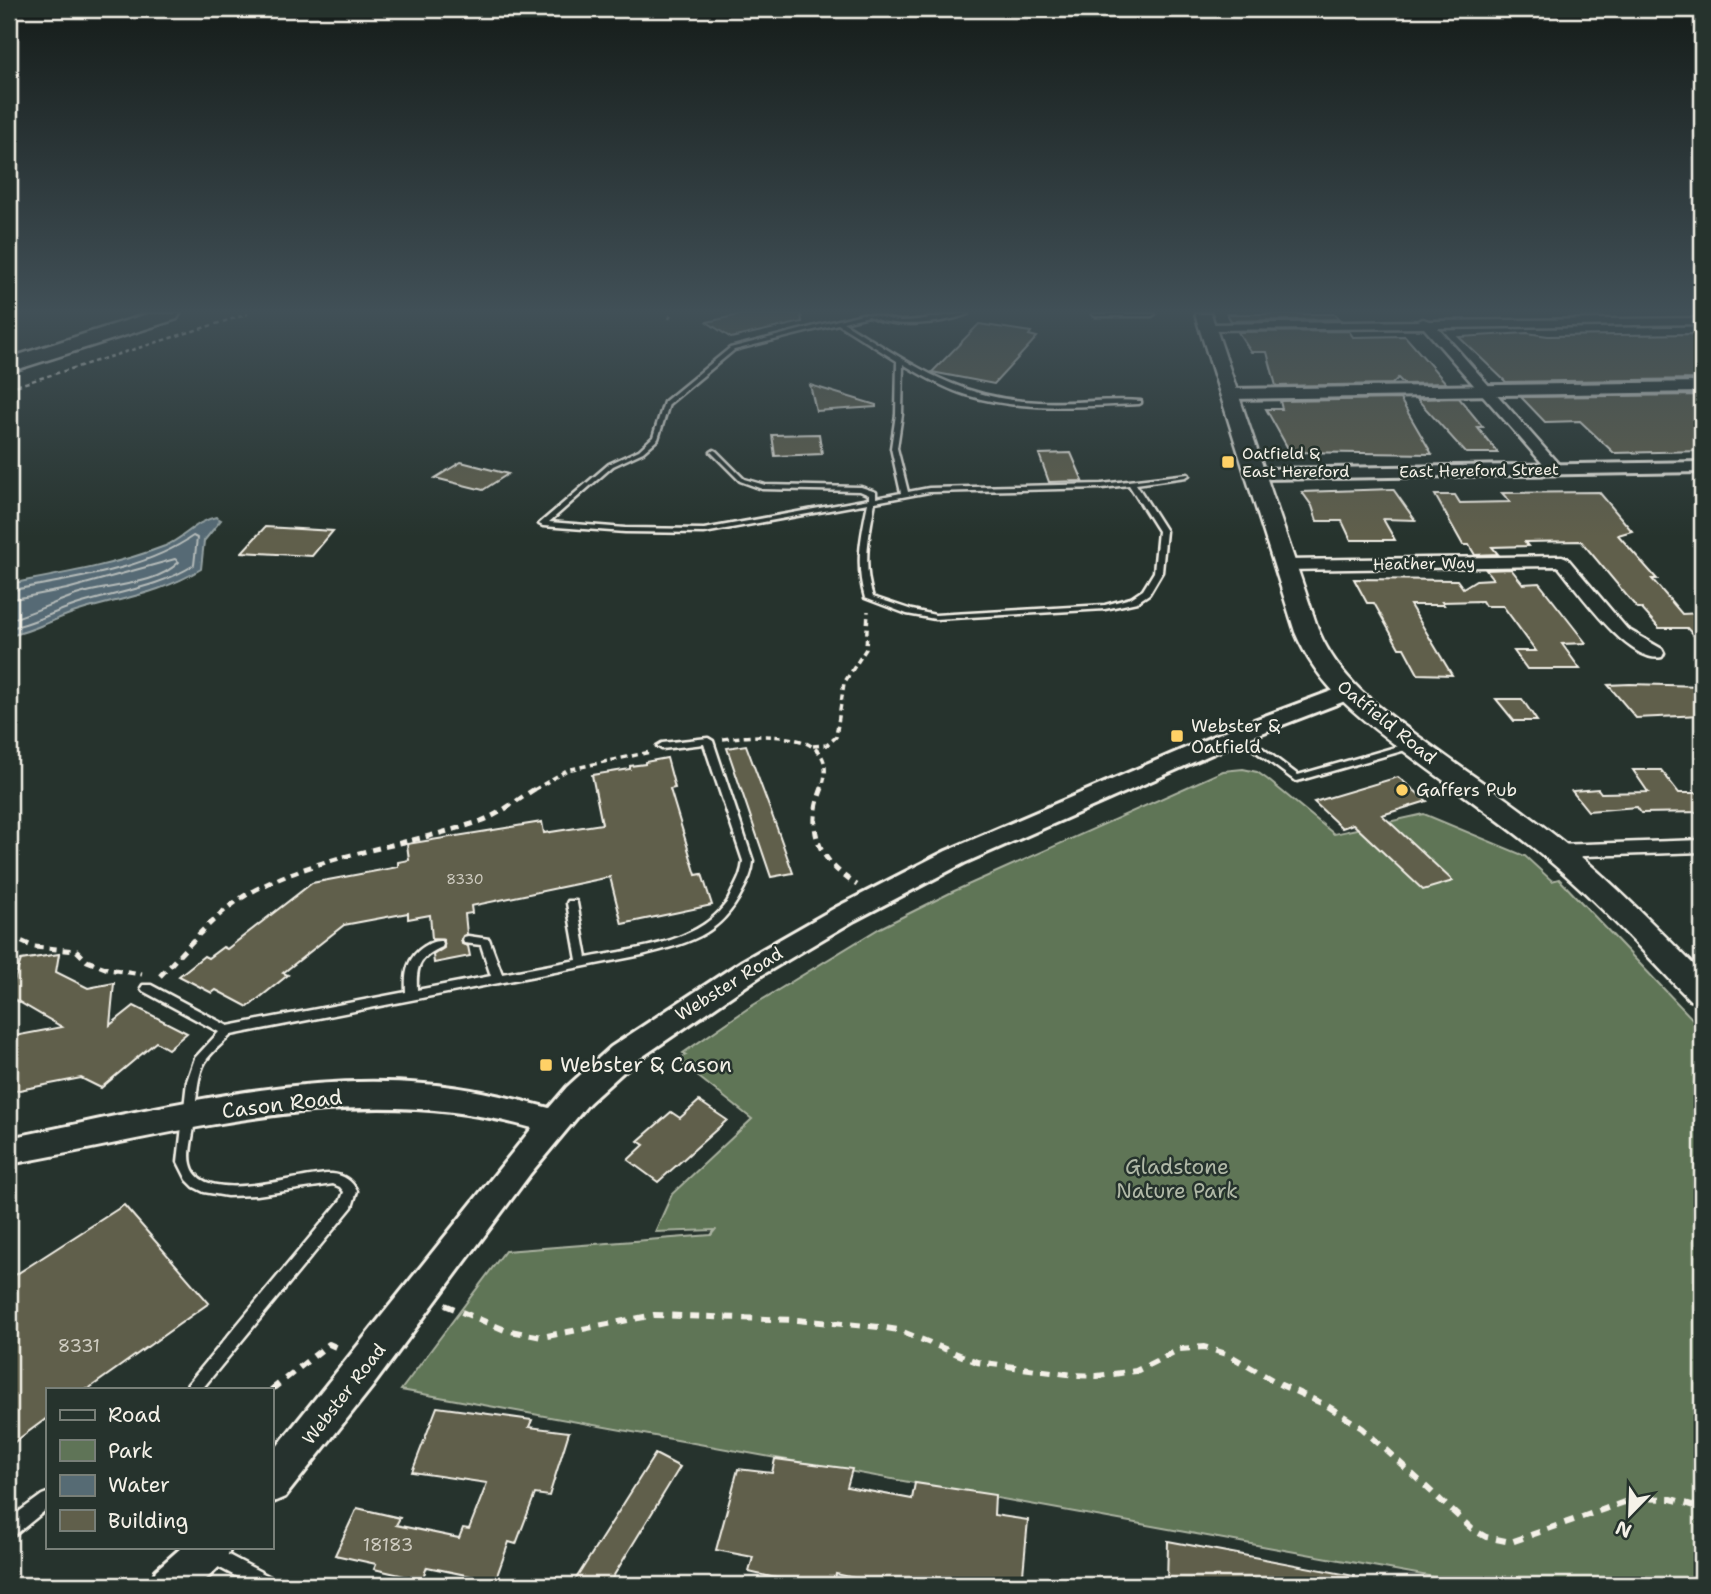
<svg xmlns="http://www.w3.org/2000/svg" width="1711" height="1594" viewBox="0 0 1711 1594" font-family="'Shantell Sans',sans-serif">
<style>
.green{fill:#5f7457;stroke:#aab2a0;stroke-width:2}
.water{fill:#566b74;stroke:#95a1a2;stroke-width:2}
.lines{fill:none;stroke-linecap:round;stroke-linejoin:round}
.shore{stroke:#b5bbba;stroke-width:2}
.building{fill:#605f4b;stroke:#f4f1e8;stroke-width:2}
.service-casing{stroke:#f4f1e8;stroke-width:5}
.minor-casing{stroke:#f4f1e8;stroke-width:5}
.tertiary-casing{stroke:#f4f1e8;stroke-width:6}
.secondary-casing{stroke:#f4f1e8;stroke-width:5}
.motorway-casing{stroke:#f4f1e8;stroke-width:5}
.path-far3{stroke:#f4f1e8;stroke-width:2.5;stroke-dasharray:4.5 3.5;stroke-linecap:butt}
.path-far2{stroke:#f4f1e8;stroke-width:3.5;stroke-dasharray:6 4.5;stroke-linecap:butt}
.path-far1{stroke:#f4f1e8;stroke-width:5;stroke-dasharray:8 6;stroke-linecap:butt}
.path{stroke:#f4f1e8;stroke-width:6;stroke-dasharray:10 8;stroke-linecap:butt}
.service{fill:#26332d;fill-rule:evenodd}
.minor{fill:#26332d;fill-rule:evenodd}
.tertiary{fill:#26332d;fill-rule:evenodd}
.secondary{fill:#26332d;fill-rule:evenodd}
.motorway{fill:#26332d;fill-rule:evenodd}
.poi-dot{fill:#ffd166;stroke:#26332d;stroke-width:2.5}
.labels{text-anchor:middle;stroke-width:5;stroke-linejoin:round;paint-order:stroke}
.number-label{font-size:14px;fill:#cfccc1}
.far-poi-label{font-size:16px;fill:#f4f1e8;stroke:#26332d;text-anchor:start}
.far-street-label{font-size:16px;fill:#f4f1e8;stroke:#26332d}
.street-label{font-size:18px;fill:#f4f1e8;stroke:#26332d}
.poi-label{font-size:18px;fill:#f4f1e8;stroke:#26332d;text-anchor:start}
.near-number-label{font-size:18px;fill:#cfccc1}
.near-poi-label{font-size:21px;fill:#f4f1e8;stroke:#26332d;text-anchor:start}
.near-street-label{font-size:21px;fill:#f4f1e8;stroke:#26332d}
.near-park-label{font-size:21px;fill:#b1b9a7;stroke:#26332d}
</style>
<rect width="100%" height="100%" fill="#26332d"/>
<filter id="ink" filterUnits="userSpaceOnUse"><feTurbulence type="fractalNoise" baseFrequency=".0143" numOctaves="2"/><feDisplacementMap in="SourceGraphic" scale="14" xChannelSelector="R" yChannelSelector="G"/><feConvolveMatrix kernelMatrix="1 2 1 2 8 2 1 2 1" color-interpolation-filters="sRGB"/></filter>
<g filter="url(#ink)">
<!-- green -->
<polygon class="green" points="1243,769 1257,772 1267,779 1334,834 1424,814 1525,856 1552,881 1559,879 1702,1029 1702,1585 1478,1585 401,1390 505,1251 711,1235 715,1230 655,1232 672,1194 752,1119 677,1060 686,1055 683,1053 750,1007 880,928 952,892 1223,771"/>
<!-- water -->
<path class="water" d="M216,517L221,520L204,541L201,569C162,593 122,598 79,611C55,618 35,631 9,636V584C61,574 116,565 165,546C184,538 196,521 216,517Z"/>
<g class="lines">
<!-- shore -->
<g class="shore">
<path d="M9,591C70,578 141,572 193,536L197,538L194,565C158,588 116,592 76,605C53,612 33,624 9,628"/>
<path d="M9,600L67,589L175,559L179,562C154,587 107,584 76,595C53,603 32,613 9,620"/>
</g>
</g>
<!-- building -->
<g class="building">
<polygon points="743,314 801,314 802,322 731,338 707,322"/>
<polygon points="1227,314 1335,314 1340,319 1231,321"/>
<polygon points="979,324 1031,332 1029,335 1037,337 994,384 932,372"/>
<polygon points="1349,331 1353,337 1405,336 1446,383 1404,384 1398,378 1392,384 1276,386 1267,352 1251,352 1238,332"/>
<polygon points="1527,333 1548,336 1691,334 1702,342 1702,379 1506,382 1459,337"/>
<polygon points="810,385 876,405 876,407 816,411"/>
<polygon points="1702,395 1702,451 1614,453 1580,421 1545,422 1521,397"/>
<polygon points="1459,398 1483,427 1477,427 1498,453 1466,453 1417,399"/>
<polygon points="1400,399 1432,454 1290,452 1266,409 1282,409 1280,401"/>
<polygon points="819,434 822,454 775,456 772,435"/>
<polygon points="1071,453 1083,481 1049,482 1039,454"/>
<polygon points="461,462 508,474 483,490 435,478"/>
<polygon points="1393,489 1415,520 1383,519 1395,540 1351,540 1342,521 1317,521 1312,506 1302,492"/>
<polygon points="1599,492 1632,531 1618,535 1657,579 1652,579 1682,614 1702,613 1702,645 1687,628 1659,628 1641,608 1637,608 1581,541 1525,542 1528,546 1492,547 1498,554 1475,555 1469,545 1463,545 1435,495 1455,495 1460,503 1510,502 1502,493"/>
<polygon points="265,527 333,531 312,556 242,552"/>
<polygon points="1511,569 1523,584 1539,583 1586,643 1562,644 1580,669 1527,669 1514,651 1536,651 1503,606 1485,606 1482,601 1442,602 1444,605 1410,605 1452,675 1418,674 1404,648 1399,648 1374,603 1367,603 1354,579 1457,580 1463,588 1476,580 1493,579 1486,570"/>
<polygon points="1630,684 1702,686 1702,715 1636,718 1608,685"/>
<polygon points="1496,699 1522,699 1537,721 1514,721"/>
<polygon points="746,745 778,831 793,873 771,877 727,748"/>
<polygon points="667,758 675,788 670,789 696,875 702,874 712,905 622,924 610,877 471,906 472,913 465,914 467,934 461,939 462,944 468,946 470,956 434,963 433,955 444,948 444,940 432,939 430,915 408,919 408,913 344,925 283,973 288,975 248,1007 216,990 212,993 179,976 204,956 208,958 223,947 227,949 312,883 398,867 398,862 409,860 407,844 542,822 544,833 602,824 592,775 630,769 630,766 645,764 645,762"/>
<polygon points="1633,770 1661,770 1679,793 1702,793 1702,812 1641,813 1637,807 1588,811 1572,791 1598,789 1601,793 1648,792"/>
<polygon points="1398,777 1427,801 1382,815 1453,881 1423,890 1353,824 1342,828 1314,802"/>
<polygon points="59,954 56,972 88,988 114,983 110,1025 134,1006 187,1033 168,1049 156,1042 101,1088 81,1078 9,1092 9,1037 62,1027 9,996 21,960"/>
<polygon points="699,1101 727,1120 658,1182 628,1160 644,1145 638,1141 671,1112 680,1118"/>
<polygon points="124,1205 209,1303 88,1389 47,1389 47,1418 9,1446 9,1279"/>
<polygon points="437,1407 532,1420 529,1427 569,1432 549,1496 535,1494 516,1544 509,1542 495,1581 427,1567 422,1580 374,1569 376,1564 335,1555 357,1508 400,1518 396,1525 459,1538 463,1528 469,1529 487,1483 412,1472"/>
<polygon points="655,1454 680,1467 608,1585 572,1585"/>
<polygon points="775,1459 852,1469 847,1487 912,1499 915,1483 995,1495 994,1515 1028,1520 1022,1585 886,1585 836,1574 834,1585 806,1585 749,1572 753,1557 716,1550 738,1469 772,1473"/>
<polygon points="1168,1541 1354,1576 1354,1585 1167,1585"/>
</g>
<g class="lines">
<defs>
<g id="service">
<path d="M862,314C877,314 886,320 901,321C923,321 945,314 968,314C943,324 893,329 869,316L843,322C910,363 958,400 1039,402C1073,404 1108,398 1141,401V403L1139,404C1081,406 1022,412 966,395C944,388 923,376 903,364L902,414L897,448L908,492L929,488L1102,484L1188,474L1189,475L1186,477L1136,484L1166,531L1162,572L1149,594L1137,602L1105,609L935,619L907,614L865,598C855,564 861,537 868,503L704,533L625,532L543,526L539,524L609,464L639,450L653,437L664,402L730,348ZM838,324L897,361L896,414L891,448L901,493L876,498V492L861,487L765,485L744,479L716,451L714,450L711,452L740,481L762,489L860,491L869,495V499L704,529L625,528L549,522L613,466L643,452L658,439L669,404L734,350ZM1129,485L1158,531L1154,572L1143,590L1131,598L1105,605L935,615L912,610L873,597C862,564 869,535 875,502L929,492L1102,488Z"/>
<polygon points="1092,314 1155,314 1152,316 1095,316"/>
<polygon points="1238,731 1241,732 1298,775 1413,742 1418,745 1416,747 1297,781 1294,780 1235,736 1233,734 1235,732"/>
<path d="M708,738L713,741L753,861C752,873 748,881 742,892C719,937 687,943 642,955L231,1035C223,1043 211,1052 205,1062C196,1077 196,1108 194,1126C193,1137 188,1153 191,1164C201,1209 302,1172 332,1174C344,1175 352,1181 357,1191L352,1207L202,1389H186L188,1384L341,1200L344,1192L340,1187L333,1184L257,1195L227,1196L204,1192L194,1187L187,1180L178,1162L187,1081L195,1058L219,1032L143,991L141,988L143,985H151L228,1026L406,992C405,973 407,957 425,946C431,942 435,941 442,941L443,944L442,947C419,958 416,965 417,990L491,976L481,945L464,943L463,940L464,937L468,936L489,939L502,974L577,960L567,903L568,901H576L577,903L587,958C632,949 695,944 724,906C728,902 730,896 732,892C738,881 742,873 743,861L704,744L662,749L657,746L662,743Z"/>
<polygon points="47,1493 47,1509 15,1535 9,1537 9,1519 42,1495"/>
<polygon points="213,1547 274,1579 276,1585 252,1585 207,1561 205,1555 207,1549"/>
</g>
<g id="minor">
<polygon points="1702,318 1702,324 1438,328 1560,466 1562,469 1555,473 1550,472 1424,328 1207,330 1201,327 1207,324 1418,321 1423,319 1429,321"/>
<path d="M1562,556L1567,558L1627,629L1662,649L1664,653L1662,657C1629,665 1577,589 1558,566L1285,570L1277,565L1285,560Z"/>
<polygon points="1702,840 1702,852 1556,857 1549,856 1546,851 1549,846 1556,845"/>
</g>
<g id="tertiary">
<polygon points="1702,382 1702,392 1230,399 1222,394 1230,389"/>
<polygon points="1702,462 1702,472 1256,479 1247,474 1256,469"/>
<path d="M1345,686L1353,688L1356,693L1353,698L1246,739L964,863L855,920L762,975L633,1063L589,1103L530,1174L372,1387L285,1497L271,1503V1454L532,1128C357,1078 182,1133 9,1164V1138C142,1112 288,1072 424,1084C467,1087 507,1097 549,1108L567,1087L611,1047L742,961L835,908L946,851L1230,729Z"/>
<polygon points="182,1547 231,1547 225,1561 200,1585 151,1585 156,1570"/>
</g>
<path id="secondary" d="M1195,314H1211L1319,632C1342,685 1388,714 1433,747C1478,780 1524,810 1567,845C1615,884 1658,929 1702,973V1004L1690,1000C1643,952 1598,901 1546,858C1504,823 1457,791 1413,758C1365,722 1319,690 1295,632Z"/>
<polygon id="motorway" points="147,314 180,314 177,319 9,372 9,358"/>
</defs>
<!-- service casing -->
<use href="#service" class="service-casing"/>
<!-- minor casing -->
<use href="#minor" class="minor-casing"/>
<!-- tertiary casing -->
<use href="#tertiary" class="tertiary-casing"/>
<!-- secondary casing -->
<use href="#secondary" class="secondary-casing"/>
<!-- motorway casing -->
<use href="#motorway" class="motorway-casing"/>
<!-- path-far3 -->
<g class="path-far3">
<polyline points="669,319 671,314"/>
<polyline points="9,388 248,314"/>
</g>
<!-- path-far2 -->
<g class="path-far2">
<path d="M723,739C760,734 845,728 821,790"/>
<polyline points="813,746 827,745 836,737 844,683 866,649 868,611"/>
<polyline points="534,790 567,770 650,752"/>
</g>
<!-- path-far1 -->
<g class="path-far1">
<path d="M822,788C805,831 819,861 857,885"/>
<polyline points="9,936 34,947 77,951 87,961 108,969 142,974"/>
<path d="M160,976C187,948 213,915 246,895C317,854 404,847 481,821C500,814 519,799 536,788"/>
</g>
<!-- path -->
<g class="path">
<polyline points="445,1305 505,1330 542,1337 654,1315 796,1320 880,1327 898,1330 977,1362 1074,1375 1097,1376 1136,1371 1180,1349 1204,1347 1229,1355 1281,1385 1326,1405 1362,1428 1472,1529 1486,1537 1511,1542 1636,1498 1671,1499 1702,1508"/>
<polyline points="271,1390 329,1344 338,1348"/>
</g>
<!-- service -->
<use href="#service" class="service"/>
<!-- minor -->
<use href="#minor" class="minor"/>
<!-- tertiary -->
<use href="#tertiary" class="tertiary"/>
<!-- secondary -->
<use href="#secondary" class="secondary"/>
<!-- motorway -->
<use href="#motorway" class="motorway"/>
</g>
</g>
<!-- sky -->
<linearGradient id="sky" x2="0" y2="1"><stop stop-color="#151c19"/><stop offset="0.58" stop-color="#415057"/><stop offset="1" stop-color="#415057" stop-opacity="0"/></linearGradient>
<rect width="1711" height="537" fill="url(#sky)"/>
<!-- markers -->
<g class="poi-dot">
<rect x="1221" y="455" width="14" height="14" rx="3.5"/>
<rect x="1170" y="729" width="14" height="14" rx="3.5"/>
<circle cx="1402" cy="790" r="7"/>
<rect x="539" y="1058" width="14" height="14" rx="3.5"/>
</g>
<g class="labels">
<!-- number labels -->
<g class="number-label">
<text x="465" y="884">8330</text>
</g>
<!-- far-poi labels -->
<g class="far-poi-label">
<text x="1242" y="459">Oatfield &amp;<tspan x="1242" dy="18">East Hereford</tspan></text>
</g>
<!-- far-street labels -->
<g class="far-street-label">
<text transform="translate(1479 470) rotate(-1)" y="6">East Hereford Street</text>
<text transform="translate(1424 563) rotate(-1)" y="6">Heather Way</text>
</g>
<!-- street labels -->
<g class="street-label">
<text transform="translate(1387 722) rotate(39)" y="6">Oatfield Road</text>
<text transform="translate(729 984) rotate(-32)" y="6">Webster Road</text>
<text transform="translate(344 1394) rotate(-52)" y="6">Webster Road</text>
</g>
<!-- poi labels -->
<g class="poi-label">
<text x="1191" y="732">Webster &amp;<tspan x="1191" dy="21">Oatfield</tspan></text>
<text x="1416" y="796">Gaffers Pub</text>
</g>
<!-- near-number labels -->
<g class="near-number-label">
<text x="79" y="1352">8331</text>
<text x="388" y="1551">18183</text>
</g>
<!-- near-poi labels -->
<g class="near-poi-label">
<text x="560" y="1072">Webster &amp; Cason</text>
</g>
<!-- near-street labels -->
<g class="near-street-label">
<text transform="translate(282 1104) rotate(-7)" y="7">Cason Road</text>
</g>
<!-- near-park labels -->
<g class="near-park-label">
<text x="1177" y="1174">Gladstone<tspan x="1177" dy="24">Nature Park</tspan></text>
</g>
</g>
<!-- margin -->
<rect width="1711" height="1594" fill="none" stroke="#26332d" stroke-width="35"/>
<rect x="18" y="18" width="1676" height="1559" fill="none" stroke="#f4f1e8" stroke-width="2.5" filter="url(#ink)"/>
<!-- legend -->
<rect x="46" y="1388" width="228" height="161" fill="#26332d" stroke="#787f78" stroke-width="2"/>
<rect x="60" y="1410" width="35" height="10" fill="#26332d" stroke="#787f78" stroke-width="2"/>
<text x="108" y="1422" font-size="21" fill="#f4f1e8">Road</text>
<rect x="60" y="1440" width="35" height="21" fill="#5f7457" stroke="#787f78" stroke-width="2"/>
<text x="108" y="1458" font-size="21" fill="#f4f1e8">Park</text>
<rect x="60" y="1475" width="35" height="21" fill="#566b74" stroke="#787f78" stroke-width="2"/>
<text x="108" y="1492" font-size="21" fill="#f4f1e8">Water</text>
<rect x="60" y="1510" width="35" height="21" fill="#605f4b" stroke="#787f78" stroke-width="2"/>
<text x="108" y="1528" font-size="21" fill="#f4f1e8">Building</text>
<!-- north arrow -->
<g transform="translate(1630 1514) rotate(203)" stroke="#26332d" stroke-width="5" paint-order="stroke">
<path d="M0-5L12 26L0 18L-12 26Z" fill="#f4f1e8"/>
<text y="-10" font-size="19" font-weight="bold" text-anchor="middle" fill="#f4f1e8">N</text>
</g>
</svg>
